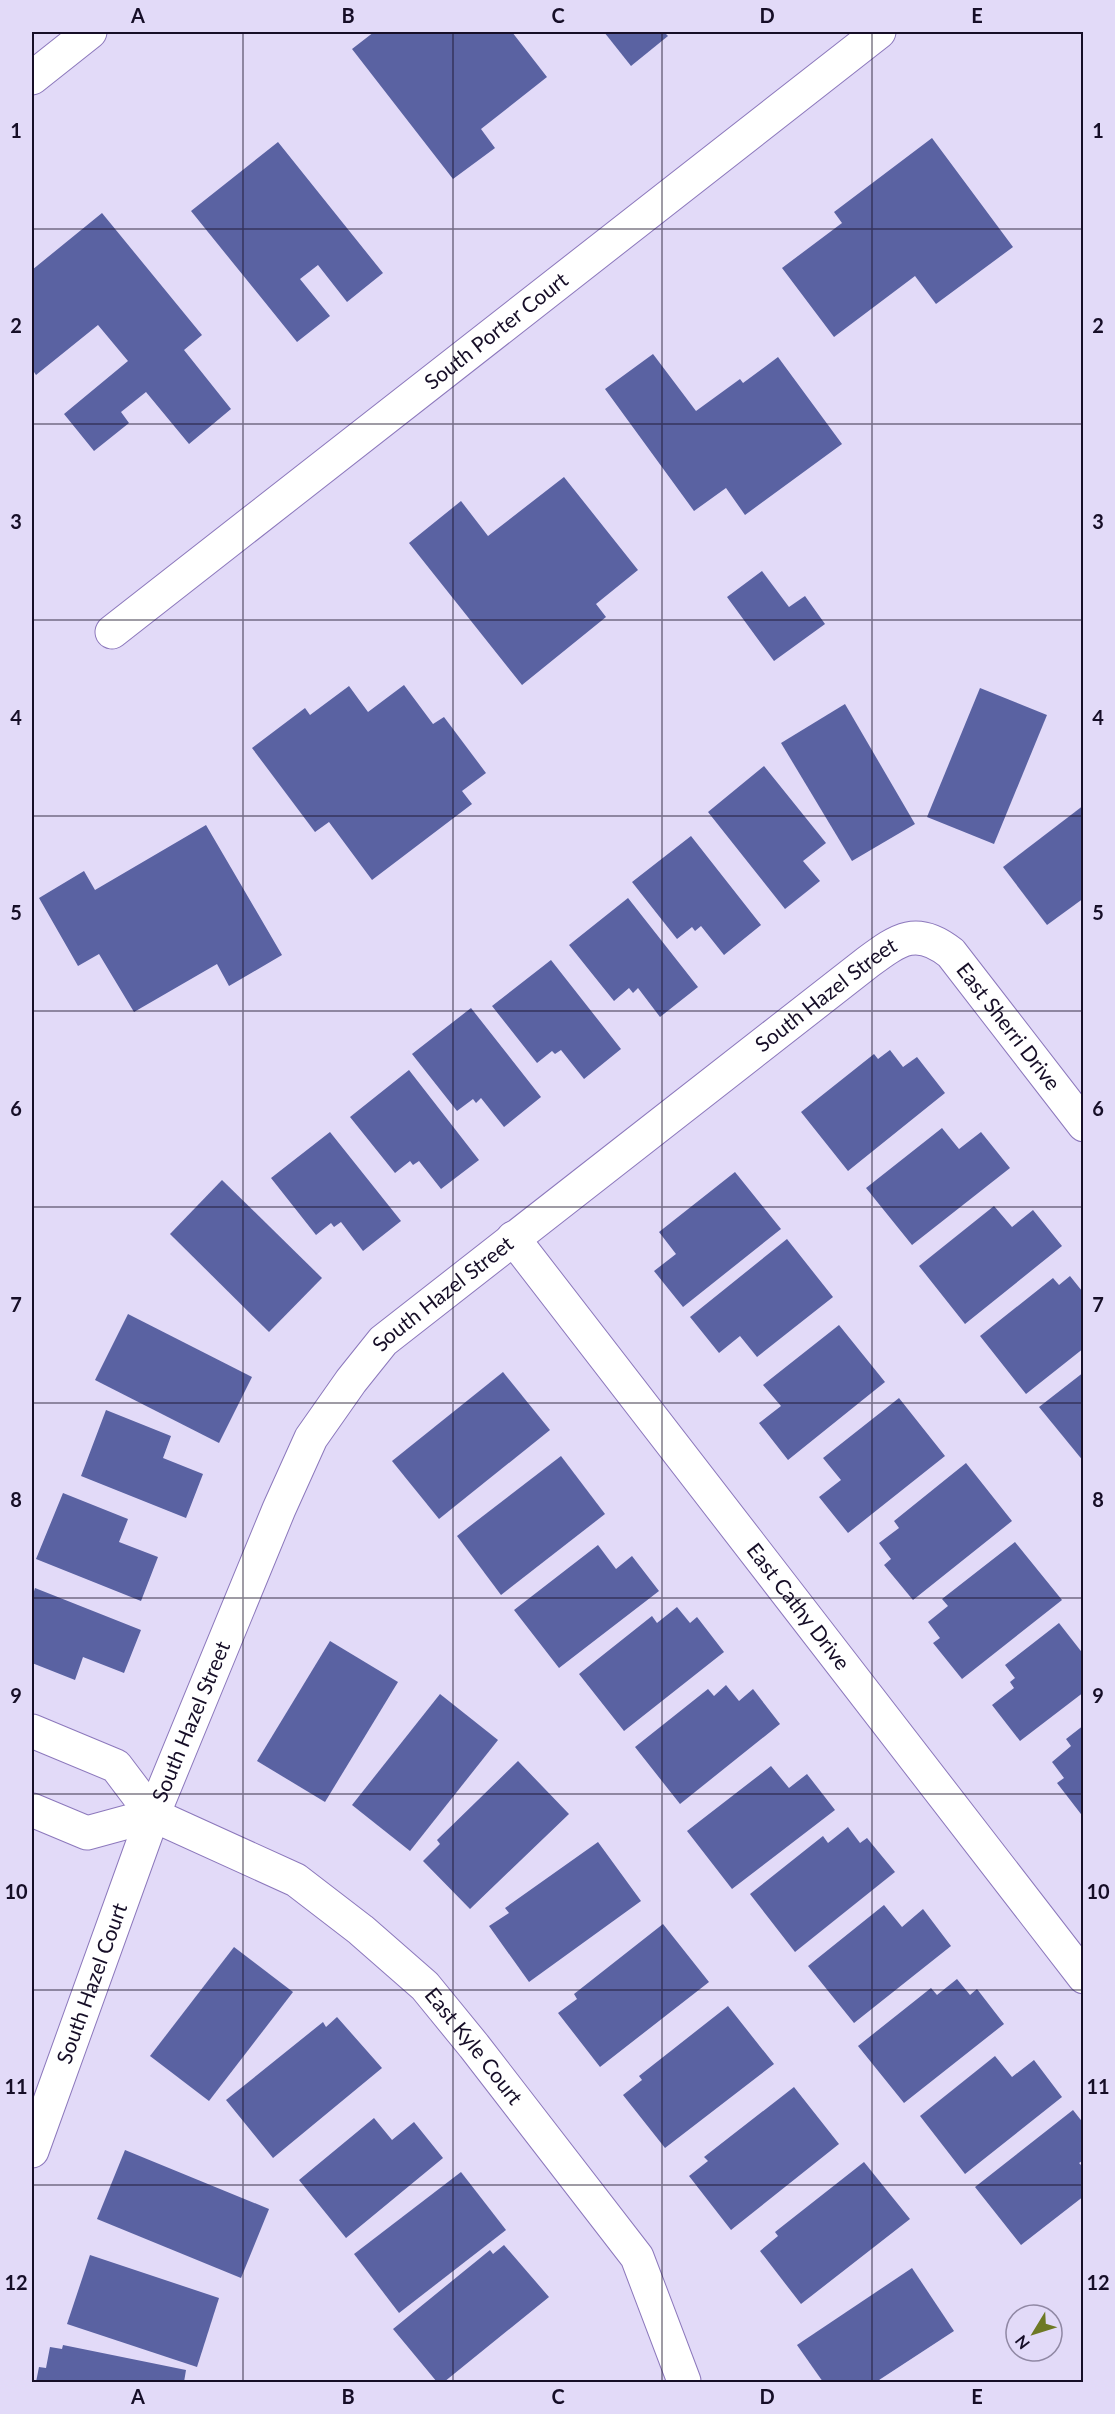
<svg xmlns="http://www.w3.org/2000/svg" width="1115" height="2414" viewBox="0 0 1115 2414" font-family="Lato,sans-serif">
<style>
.building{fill:#5a62a2}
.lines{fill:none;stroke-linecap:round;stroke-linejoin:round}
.minor-casing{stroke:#8c78bc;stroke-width:35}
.minor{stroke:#fff;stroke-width:33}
.grid{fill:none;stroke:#160e27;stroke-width:1.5;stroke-opacity:0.55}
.labels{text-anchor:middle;stroke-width:6;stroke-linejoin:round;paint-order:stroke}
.street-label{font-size:21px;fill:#160e27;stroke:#e2daf8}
.neatline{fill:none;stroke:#160e27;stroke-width:2}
.grid-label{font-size:20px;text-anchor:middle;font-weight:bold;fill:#160e27}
</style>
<rect width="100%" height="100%" fill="#e2daf8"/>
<!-- building -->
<g class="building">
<polygon points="374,32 512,32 547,77 481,129 495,148 453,179 352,49"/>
<polygon points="604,32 664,32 668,36 631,66"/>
<polygon points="932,138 1013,247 936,304 915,276 834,337 782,268 842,223 834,212"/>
<polygon points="278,142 383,273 347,302 318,265 300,279 330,316 297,342 191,211"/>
<polygon points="102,213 202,335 184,350 231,409 189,444 146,392 121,412 129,423 94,451 64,414 128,361 98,325 36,375 32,369 32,270"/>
<polygon points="653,354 696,411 740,379 743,383 778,357 842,444 745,515 726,488 694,511 605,389"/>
<polygon points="564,477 638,570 596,604 606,617 522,685 409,543 461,501 488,536"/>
<polygon points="762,571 789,607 805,596 825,624 774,661 727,597"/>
<polygon points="404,685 433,724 444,717 486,773 462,791 472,804 372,880 329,822 315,832 252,748 305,708 310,715 349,686 368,712"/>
<polygon points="980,688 1047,715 994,844 927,817"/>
<polygon points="845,704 915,824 852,861 781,743"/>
<polygon points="764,766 826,843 803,861 820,881 785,909 708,812"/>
<polygon points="1084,805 1084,898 1047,925 1003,867"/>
<polygon points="206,825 282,955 229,986 217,964 134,1012 99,954 78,966 39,898 84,871 95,890"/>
<polygon points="691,836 761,925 724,955 701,926 695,931 692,927 677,939 632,882"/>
<polygon points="628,898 698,987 660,1017 638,988 633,993 629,988 614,1001 569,945"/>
<polygon points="551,960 621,1049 584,1079 561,1050 555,1054 552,1051 537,1063 492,1006"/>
<polygon points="471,1008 541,1097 504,1127 481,1098 476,1103 473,1099 457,1111 412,1054"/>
<polygon points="890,1050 903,1067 917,1057 945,1093 848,1171 801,1112 874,1054 878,1059"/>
<polygon points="409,1070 479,1160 441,1189 419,1161 413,1165 410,1161 395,1173 350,1117"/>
<polygon points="942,1128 959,1149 981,1132 1010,1168 912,1245 866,1188"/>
<polygon points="330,1132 401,1221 363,1251 341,1222 334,1227 331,1223 316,1235 271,1178"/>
<polygon points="735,1172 781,1229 683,1307 654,1271 676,1254 659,1232"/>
<polygon points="222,1180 322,1278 269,1332 170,1234"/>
<polygon points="994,1206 1012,1227 1033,1210 1062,1246 965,1324 919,1266"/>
<polygon points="787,1239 833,1297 757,1357 740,1336 719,1353 690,1317"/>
<polygon points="1070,1276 1082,1291 1084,1290 1084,1348 1026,1394 980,1336 1053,1278 1059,1285"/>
<polygon points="128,1314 252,1377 219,1443 95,1380"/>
<polygon points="839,1325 885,1382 788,1460 759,1423 781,1406 763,1385"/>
<polygon points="503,1372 550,1430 439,1519 392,1461"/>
<polygon points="1084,1372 1084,1462 1039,1407"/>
<polygon points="899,1398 945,1456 848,1533 819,1497 841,1480 823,1458"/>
<polygon points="106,1410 171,1436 163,1458 203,1474 186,1518 81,1476"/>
<polygon points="561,1456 605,1514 501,1595 457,1536"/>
<polygon points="966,1463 1012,1521 913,1600 884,1565 891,1559 879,1543 899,1528 894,1521"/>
<polygon points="63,1493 128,1519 119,1542 158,1557 141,1601 36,1559"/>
<polygon points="1015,1542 1062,1600 962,1679 933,1643 940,1638 928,1622 948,1606 942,1599"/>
<polygon points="598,1545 616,1569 632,1556 659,1591 559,1668 514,1610"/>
<polygon points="35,1588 141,1630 124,1673 83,1657 75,1680 32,1663 32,1598"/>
<polygon points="677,1607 690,1623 697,1617 724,1652 624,1731 579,1674 652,1616 657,1623"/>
<polygon points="1059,1623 1084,1655 1084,1692 1020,1741 992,1705 1014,1688 1010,1682 1015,1678 1005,1665"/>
<polygon points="330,1641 398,1682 325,1802 257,1761"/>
<polygon points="726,1685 739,1701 753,1689 780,1724 680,1804 635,1747 708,1689 714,1696"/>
<polygon points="440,1694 498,1740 410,1851 352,1805"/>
<polygon points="1084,1725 1084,1818 1057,1783 1064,1778 1052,1762 1071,1746 1066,1739"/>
<polygon points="518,1761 569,1814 470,1909 423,1861 440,1844 437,1840"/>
<polygon points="771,1766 789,1788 807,1774 835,1810 732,1889 687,1831"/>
<polygon points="848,1827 860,1843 867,1838 895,1872 795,1952 750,1894 823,1836 828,1843"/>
<polygon points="598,1842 641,1901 529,1982 489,1926 509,1913 505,1908"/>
<polygon points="884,1905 902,1927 923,1909 951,1946 854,2023 808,1966"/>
<polygon points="663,1924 709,1982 600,2067 558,2013 577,1999 574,1994"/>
<polygon points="234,1947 293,1992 209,2101 150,2056"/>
<polygon points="957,1979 970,1995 977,1989 1004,2024 904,2103 858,2046 931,1988 937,1995"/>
<polygon points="728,2006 774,2064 665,2148 623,2095 642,2080 639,2076"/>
<polygon points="337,2017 382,2068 273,2158 226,2100 323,2022 326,2027"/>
<polygon points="995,2056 1012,2077 1034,2060 1062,2097 965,2174 920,2116"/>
<polygon points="794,2087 839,2144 731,2230 689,2176 708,2161 704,2157"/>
<polygon points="1073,2110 1084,2124 1084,2160 1079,2163 1084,2168 1084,2196 1021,2245 975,2187"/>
<polygon points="374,2118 392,2140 414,2122 443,2158 346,2238 299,2180"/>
<polygon points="125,2150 269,2209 241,2278 97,2219"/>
<polygon points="864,2162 910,2219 801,2304 760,2251 778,2236 775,2232"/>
<polygon points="461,2172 506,2230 399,2313 354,2254"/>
<polygon points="504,2245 549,2297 444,2382 437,2382 393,2329 490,2250 493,2254"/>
<polygon points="90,2255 219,2298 197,2367 67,2324"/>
<polygon points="912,2268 954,2331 876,2382 823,2382 797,2345"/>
<polygon points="63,2345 186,2370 184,2382 36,2382 39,2367 46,2368 50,2347 62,2349"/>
</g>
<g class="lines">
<defs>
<g id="minor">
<polyline points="32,78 90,32"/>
<path id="s1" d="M112,632L879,32"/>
<path id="s2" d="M513,1238L1084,1977"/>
<path id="s3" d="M32,1731L116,1766L153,1815L296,1880L361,1930L425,1986L474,2046L637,2257L684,2381"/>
<polyline points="32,1810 87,1833 153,1815"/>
<path id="s4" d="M32,2151L153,1815L279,1509L311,1438L351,1381L383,1341L868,962C899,939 917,926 951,953L1084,1125"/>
</g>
</defs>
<!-- minor casing -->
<use href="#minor" class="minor-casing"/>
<!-- minor -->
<use href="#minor" class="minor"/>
</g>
<!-- grid -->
<path class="grid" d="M243,32V2382M453,32V2382M662,32V2382M872,32V2382M32,229H1084M32,424H1084M32,620H1084M32,816H1084M32,1011H1084M32,1207H1084M32,1403H1084M32,1598H1084M32,1794H1084M32,1990H1084M32,2185H1084"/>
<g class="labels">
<!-- street labels -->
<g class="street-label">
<text dy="7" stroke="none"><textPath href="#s1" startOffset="488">South Porter Court</textPath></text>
<text dy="7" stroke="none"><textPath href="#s4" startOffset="1449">South Hazel Street</textPath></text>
<text dy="7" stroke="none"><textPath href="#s4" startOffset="1689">East Sherri Drive</textPath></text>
<text dy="7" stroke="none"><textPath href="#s4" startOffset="963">South Hazel Street</textPath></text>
<text dy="7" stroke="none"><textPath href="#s2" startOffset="466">East Cathy Drive</textPath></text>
<text dy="7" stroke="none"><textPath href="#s4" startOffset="458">South Hazel Street</textPath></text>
<text dy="7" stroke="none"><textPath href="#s4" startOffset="178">South Hazel Court</textPath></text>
<text dy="7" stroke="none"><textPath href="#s3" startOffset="554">East Kyle Court</textPath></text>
</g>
</g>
<!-- border -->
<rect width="1115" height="2414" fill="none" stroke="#e2daf8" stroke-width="66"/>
<!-- north arrow -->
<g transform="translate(1034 2333) rotate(232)"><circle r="28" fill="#e2daf8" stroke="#9088a4" stroke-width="1.5"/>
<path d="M0-4.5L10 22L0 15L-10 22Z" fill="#6e7925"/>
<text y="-9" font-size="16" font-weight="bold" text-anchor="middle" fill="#160e27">N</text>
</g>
<rect x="33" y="33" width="1049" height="2348" class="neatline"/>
<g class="grid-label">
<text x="138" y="23">A</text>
<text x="348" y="23">B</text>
<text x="558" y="23">C</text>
<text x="767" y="23">D</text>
<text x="977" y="23">E</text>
<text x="16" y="138">1</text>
<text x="1098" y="138">1</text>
<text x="16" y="333">2</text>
<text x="1098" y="333">2</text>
<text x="16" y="529">3</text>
<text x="1098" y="529">3</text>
<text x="16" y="725">4</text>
<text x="1098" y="725">4</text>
<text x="16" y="920">5</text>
<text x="1098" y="920">5</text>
<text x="16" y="1116">6</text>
<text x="1098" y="1116">6</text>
<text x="16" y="1312">7</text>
<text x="1098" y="1312">7</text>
<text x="16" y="1507">8</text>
<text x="1098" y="1507">8</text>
<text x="16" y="1703">9</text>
<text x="1098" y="1703">9</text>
<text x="16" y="1899">10</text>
<text x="1098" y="1899">10</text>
<text x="16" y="2094">11</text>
<text x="1098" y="2094">11</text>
<text x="16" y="2290">12</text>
<text x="1098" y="2290">12</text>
<text x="138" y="2404">A</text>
<text x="348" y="2404">B</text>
<text x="558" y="2404">C</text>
<text x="767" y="2404">D</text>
<text x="977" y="2404">E</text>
</g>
</svg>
